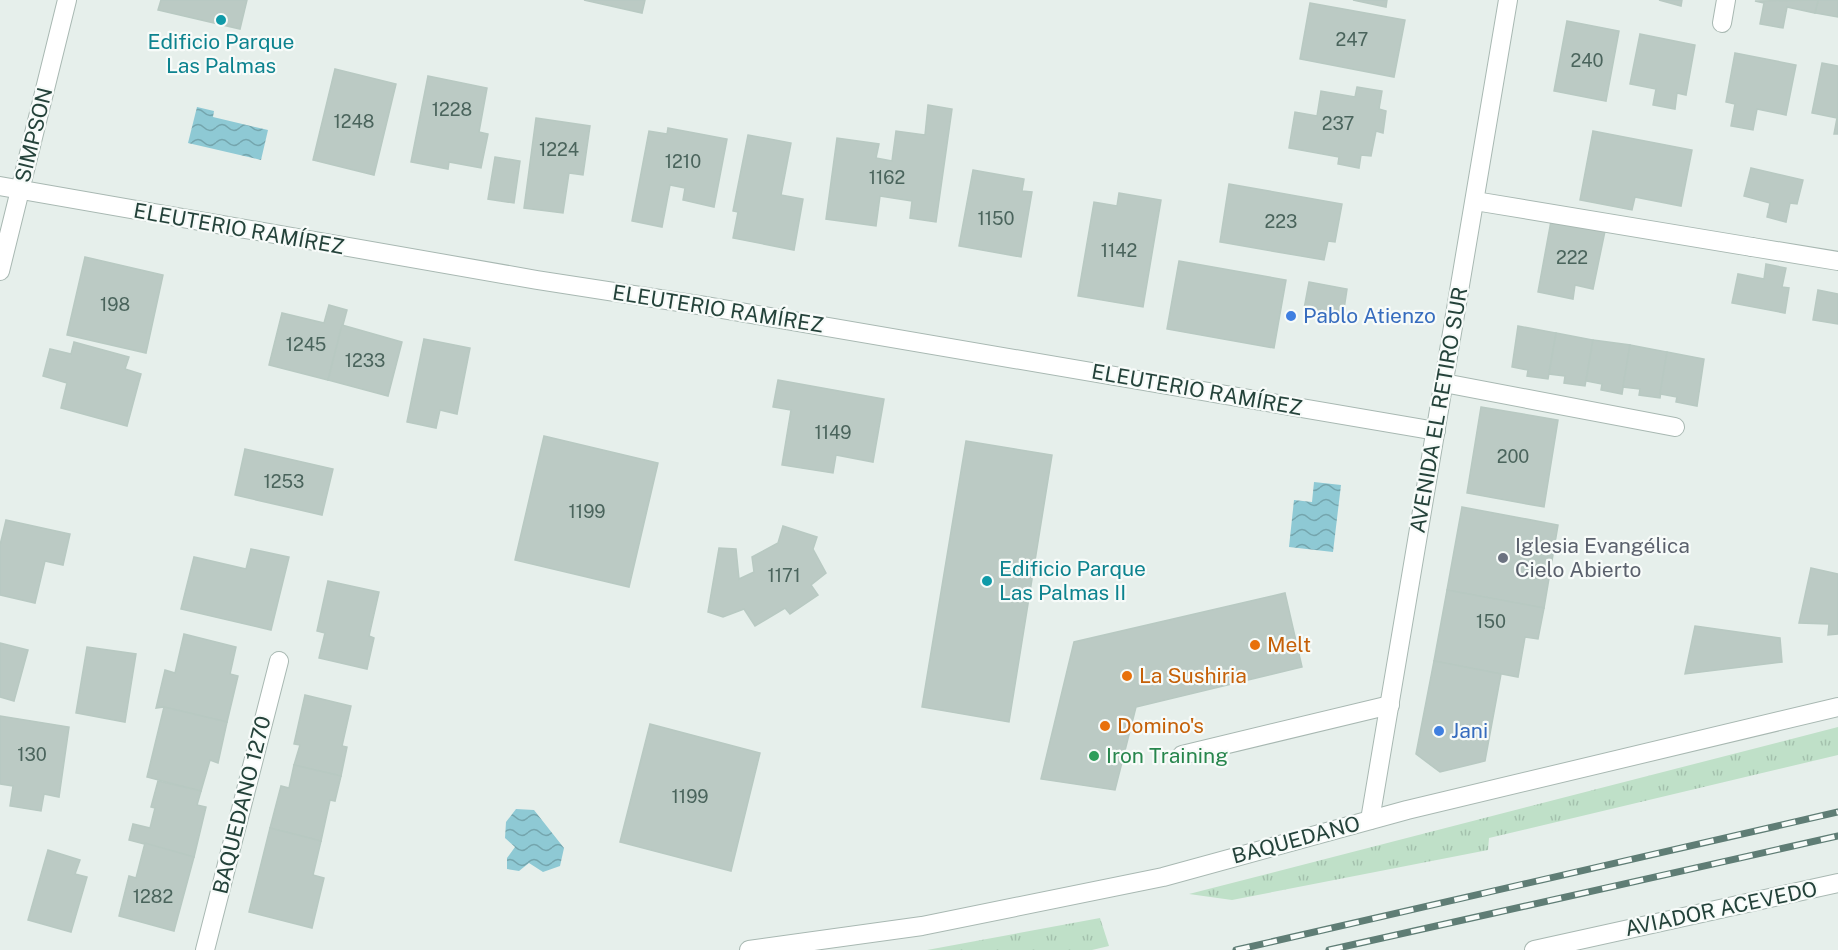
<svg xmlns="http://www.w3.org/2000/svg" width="1838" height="950" viewBox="0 0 1838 950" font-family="'Public Sans',sans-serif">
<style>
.grass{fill:url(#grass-tufts)}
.water{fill:url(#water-waves)}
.building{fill:#bbcac4;stroke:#b8c9c2;stroke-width:1.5}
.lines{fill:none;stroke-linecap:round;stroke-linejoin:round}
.service-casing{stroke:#a8b8b2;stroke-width:20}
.minor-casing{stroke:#a8b8b2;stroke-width:20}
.tertiary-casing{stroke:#a8b8b2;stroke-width:20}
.service{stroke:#fff;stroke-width:18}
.minor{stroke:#fff;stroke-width:18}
.tertiary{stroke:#fff;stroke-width:18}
.rail-casing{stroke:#5f7d75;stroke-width:7}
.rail{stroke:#f7fbf9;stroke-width:4.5;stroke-dasharray:14;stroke-linecap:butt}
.culture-dot{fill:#0f9aa8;stroke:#f7fbf9;stroke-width:2}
.shop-dot{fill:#3f7fe0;stroke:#f7fbf9;stroke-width:2}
.worship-dot{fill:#6b7280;stroke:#f7fbf9;stroke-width:2}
.food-dot{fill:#e8710a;stroke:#f7fbf9;stroke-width:2}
.leisure-dot{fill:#2e9e5b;stroke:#f7fbf9;stroke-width:2}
.labels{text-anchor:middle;stroke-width:4.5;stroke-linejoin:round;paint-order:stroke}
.number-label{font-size:18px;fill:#4a645c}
.culture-label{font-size:21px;fill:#0d838f;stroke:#f7fbf9}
.street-label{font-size:21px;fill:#24423a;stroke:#f7fbf9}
.shop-label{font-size:21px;fill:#366cbe;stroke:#f7fbf9;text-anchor:start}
.worship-label{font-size:21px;fill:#5b616d;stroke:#f7fbf9;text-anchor:start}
.food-label{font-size:21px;fill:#c56008;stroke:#f7fbf9;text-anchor:start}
.leisure-label{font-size:21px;fill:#27864d;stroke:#f7fbf9;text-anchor:start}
</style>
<defs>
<pattern id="grass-tufts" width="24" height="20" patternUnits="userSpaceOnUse" patternTransform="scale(1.5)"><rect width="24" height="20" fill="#bfe0c8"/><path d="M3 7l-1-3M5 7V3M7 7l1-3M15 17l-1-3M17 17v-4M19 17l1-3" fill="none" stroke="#a4c1ad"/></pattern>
<pattern id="water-waves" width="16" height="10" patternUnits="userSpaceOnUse" patternTransform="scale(1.5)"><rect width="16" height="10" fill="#8ec9d4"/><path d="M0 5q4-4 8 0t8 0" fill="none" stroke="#74a5ad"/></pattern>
</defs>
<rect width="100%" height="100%" fill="#e6efeb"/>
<!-- grass -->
<g class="grass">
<polygon points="1838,727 1838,755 1489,838 1488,850 1232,900 1189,894"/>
<polygon points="1100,918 1109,946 1092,950 927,950"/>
</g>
<!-- water -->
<g class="water">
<polygon points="197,107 214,111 213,117 268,130 261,160 188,143"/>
<polygon points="1314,482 1341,485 1333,552 1289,547 1294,500 1312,502"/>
<polygon points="516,809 534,810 564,848 560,866 543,872 529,863 519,871 507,869 507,858 515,847 505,838 506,822"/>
</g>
<!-- building -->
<g class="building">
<polygon points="161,0 247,0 240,29 158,10"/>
<polygon points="584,0 645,0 642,13"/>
<polygon points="1353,0 1387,0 1386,7"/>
<polygon points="1659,0 1682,0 1681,6"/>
<polygon points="1818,0 1838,0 1838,17 1815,13"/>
<polygon points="1818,0 1815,13 1787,7 1783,28 1760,24 1764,3 1755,1"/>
<polygon points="1310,3 1405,20 1394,77 1300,59"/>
<polygon points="1567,21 1619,31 1606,101 1554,91"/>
<polygon points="1640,34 1695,45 1686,95 1677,93 1675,109 1653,105 1656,89 1630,84"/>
<polygon points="1735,53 1796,65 1786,115 1757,109 1753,130 1731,126 1735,104 1726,102"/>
<polygon points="1822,63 1838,66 1838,134 1834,134 1837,118 1812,113"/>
<polygon points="335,69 396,84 374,175 313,160"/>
<polygon points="428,76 487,88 479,132 488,134 481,168 449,162 448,169 411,162"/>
<polygon points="1357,87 1382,91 1379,109 1386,111 1383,133 1376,131 1371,156 1361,155 1359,168 1338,164 1339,157 1289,148 1295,112 1317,116 1321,91 1355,97"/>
<polygon points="928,105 952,109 936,222 910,218 912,201 880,196 876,226 826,219 837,138 879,144 876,158 892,161 896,131 925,135"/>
<polygon points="536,118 590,126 583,175 569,173 563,213 524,208"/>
<polygon points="668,128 727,139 714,207 683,200 685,188 670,185 662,227 632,221 649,131 667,134"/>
<polygon points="1593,131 1692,150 1681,206 1635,197 1632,210 1580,200"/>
<polygon points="748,135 791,143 781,195 803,199 794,250 733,238 738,212 733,211"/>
<polygon points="495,157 520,161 514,203 488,199"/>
<polygon points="1751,168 1803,180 1797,204 1790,203 1786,222 1767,217 1770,203 1744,196"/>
<polygon points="973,170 1024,179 1022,191 1032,192 1021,257 959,246"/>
<polygon points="1229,184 1342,204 1335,242 1328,241 1324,260 1220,242"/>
<polygon points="1119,193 1161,200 1143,307 1078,296 1094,202 1117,206"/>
<polygon points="1551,221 1605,231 1593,289 1575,285 1573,299 1538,292"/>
<polygon points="85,257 163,275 146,353 67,335"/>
<polygon points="1179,261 1286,280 1274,348 1167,329"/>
<polygon points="1766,264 1786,268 1782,287 1789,288 1785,313 1732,303 1738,274 1764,279"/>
<polygon points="1309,282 1347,289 1343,316 1304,309"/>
<polygon points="1818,290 1838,294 1838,324 1813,320"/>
<polygon points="329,305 347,310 328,380 269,365 282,313 324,323"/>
<polygon points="342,325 402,342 388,396 328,380"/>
<polygon points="1518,326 1556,333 1548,379 1527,376 1528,370 1512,367"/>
<polygon points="1556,333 1593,340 1585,386 1564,383 1565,376 1549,374"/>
<polygon points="424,339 470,348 457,414 440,410 436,428 407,422"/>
<polygon points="1593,340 1630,345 1622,394 1601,390 1602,384 1586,381"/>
<polygon points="74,342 129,357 125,369 141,374 127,426 61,408 67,383 43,376 50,349 71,354"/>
<polygon points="1630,345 1667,352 1660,398 1639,395 1640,389 1623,387"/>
<polygon points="1667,352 1704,359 1697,406 1676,402 1677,397 1660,394"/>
<polygon points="778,380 884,399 873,462 836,455 833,473 782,465 791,410 773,407"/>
<polygon points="1481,407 1558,420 1544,507 1467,493"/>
<polygon points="544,436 658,463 629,587 515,560"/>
<polygon points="966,441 1052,455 1009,722 922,707"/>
<polygon points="245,449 333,469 322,515 235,495"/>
<polygon points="1462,507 1558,525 1544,608 1447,590"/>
<polygon points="6,520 70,534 63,565 45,561 35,603 0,595 0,545"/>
<polygon points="783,526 817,537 813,549 826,573 811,585 818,595 790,614 785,608 755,626 744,609 723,617 708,612 719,548 736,549 739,579 754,572 752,557 778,543"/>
<polygon points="251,549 289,557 271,630 181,609 194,557 246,569"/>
<polygon points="1811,568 1838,574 1838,634 1828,635 1829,624 1799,623"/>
<polygon points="328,581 379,592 369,636 374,638 367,669 319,658 325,633 317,631"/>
<polygon points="1447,590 1544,608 1538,639 1525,637 1518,677 1434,661"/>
<polygon points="1285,593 1302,667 1136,707 1115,790 1041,779 1074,642"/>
<polygon points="1695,626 1780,638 1782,662 1685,674"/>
<polygon points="184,634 236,647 230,674 238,676 227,722 164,707 156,708 165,670 175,673"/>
<polygon points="0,643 28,650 14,701 0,697"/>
<polygon points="87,647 136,654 125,722 76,713"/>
<polygon points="1434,661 1501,674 1485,761 1440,772 1416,754"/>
<polygon points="305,695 351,706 342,746 347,747 341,776 294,765 300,745 294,744"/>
<polygon points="164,707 227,722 218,763 210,760 201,791 147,777"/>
<polygon points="0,716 69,727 59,797 44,794 41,811 10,806 13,786 0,784"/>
<polygon points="650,724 760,753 731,871 620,842"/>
<polygon points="294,765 341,776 335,801 330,800 321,841 270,828 281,786 289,788"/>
<polygon points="158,781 201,791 197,805 206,807 194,857 129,840 133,824 150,828 155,808 151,807"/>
<polygon points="270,828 321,841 313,875 324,878 312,928 249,912"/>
<polygon points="145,843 194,857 174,931 119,916 129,876 136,878"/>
<polygon points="48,850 80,860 75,874 87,877 71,932 28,920"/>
</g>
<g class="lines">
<defs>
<g id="service">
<polyline points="1475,201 1752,247"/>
<polyline points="1444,383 1675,427"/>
<polyline points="1182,755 1390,705"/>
</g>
<g id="minor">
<polyline points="1722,23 1726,0"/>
<polyline points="0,186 537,280 705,306 1436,431"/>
<polyline points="1752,247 1838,261"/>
<polyline points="0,271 67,0"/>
<polyline points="205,950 279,661"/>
<polyline points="1534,950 1838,883"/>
</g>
<g id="tertiary">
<polyline points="1370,820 1508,0"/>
<polyline points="749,950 922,926 1163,877 1407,810 1838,707"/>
</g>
</defs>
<!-- service casing -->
<use href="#service" class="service-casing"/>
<!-- minor casing -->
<use href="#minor" class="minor-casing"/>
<!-- tertiary casing -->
<use href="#tertiary" class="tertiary-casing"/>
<!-- service -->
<use href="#service" class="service"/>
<!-- minor -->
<use href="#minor" class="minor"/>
<!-- tertiary -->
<use href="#tertiary" class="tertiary"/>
<defs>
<g id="rail">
<polyline points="1236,950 1838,812"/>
<polyline points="1329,950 1838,836"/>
</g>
</defs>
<!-- rail casing -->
<use href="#rail" class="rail-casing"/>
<!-- rail -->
<use href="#rail" class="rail"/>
</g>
<!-- markers -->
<g class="culture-dot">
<circle cx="221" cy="20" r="6"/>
<circle cx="987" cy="581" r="6"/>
</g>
<g class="shop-dot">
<circle cx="1291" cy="316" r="6"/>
<circle cx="1439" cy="731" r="6"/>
</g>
<circle class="worship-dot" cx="1503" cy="558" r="6"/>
<g class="food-dot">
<circle cx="1255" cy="645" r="6"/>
<circle cx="1127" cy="676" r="6"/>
<circle cx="1105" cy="726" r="6"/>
</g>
<circle class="leisure-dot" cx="1094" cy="756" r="6"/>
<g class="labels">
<!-- number labels -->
<g class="number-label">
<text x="1352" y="46">247</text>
<text x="1587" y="67">240</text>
<text x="452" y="116">1228</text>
<text x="354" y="128">1248</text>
<text x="1338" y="130">237</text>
<text x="559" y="156">1224</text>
<text x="683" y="168">1210</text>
<text x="887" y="184">1162</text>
<text x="996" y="225">1150</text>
<text x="1281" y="228">223</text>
<text x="1119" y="257">1142</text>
<text x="1572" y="264">222</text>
<text x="115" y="311">198</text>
<text x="306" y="351">1245</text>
<text x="365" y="367">1233</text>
<text x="833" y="439">1149</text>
<text x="1513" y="463">200</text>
<text x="284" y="488">1253</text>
<text x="587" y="518">1199</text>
<text x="784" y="582">1171</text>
<text x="1491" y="628">150</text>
<text x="32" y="761">130</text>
<text x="690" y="803">1199</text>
<text x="153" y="903">1282</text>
</g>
<!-- culture labels -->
<g class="culture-label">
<text x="221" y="49">Edificio Parque<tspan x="221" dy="24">Las Palmas</tspan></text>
<text x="999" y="576" text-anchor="start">Edificio Parque<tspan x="999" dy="24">Las Palmas II</tspan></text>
</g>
<!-- street labels -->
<g class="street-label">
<text transform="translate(34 135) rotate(-76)" y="7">SIMPSON</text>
<text transform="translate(239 229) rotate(10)" y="7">ELEUTERIO RAMÍREZ</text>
<text transform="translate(718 309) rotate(9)" y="7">ELEUTERIO RAMÍREZ</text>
<text transform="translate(1197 390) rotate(10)" y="7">ELEUTERIO RAMÍREZ</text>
<text transform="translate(1439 410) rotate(-80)" y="7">AVENIDA EL RETIRO SUR</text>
<text transform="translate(242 805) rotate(-76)" y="7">BAQUEDANO 1270</text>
<text transform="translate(1296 840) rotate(-15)" y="7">BAQUEDANO</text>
<text transform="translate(1721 909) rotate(-12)" y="7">AVIADOR ACEVEDO</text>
</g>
<!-- shop labels -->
<g class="shop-label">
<text x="1303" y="323">Pablo Atienzo</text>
<text x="1451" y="738">Jani</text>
</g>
<!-- worship labels -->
<g class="worship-label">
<text x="1515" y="553">Iglesia Evangélica<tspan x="1515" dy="24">Cielo Abierto</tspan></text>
</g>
<!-- food labels -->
<g class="food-label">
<text x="1267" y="652">Melt</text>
<text x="1139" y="683">La Sushiria</text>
<text x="1117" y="733">Domino's</text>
</g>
<!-- leisure labels -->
<g class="leisure-label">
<text x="1106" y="763">Iron Training</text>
</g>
</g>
</svg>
